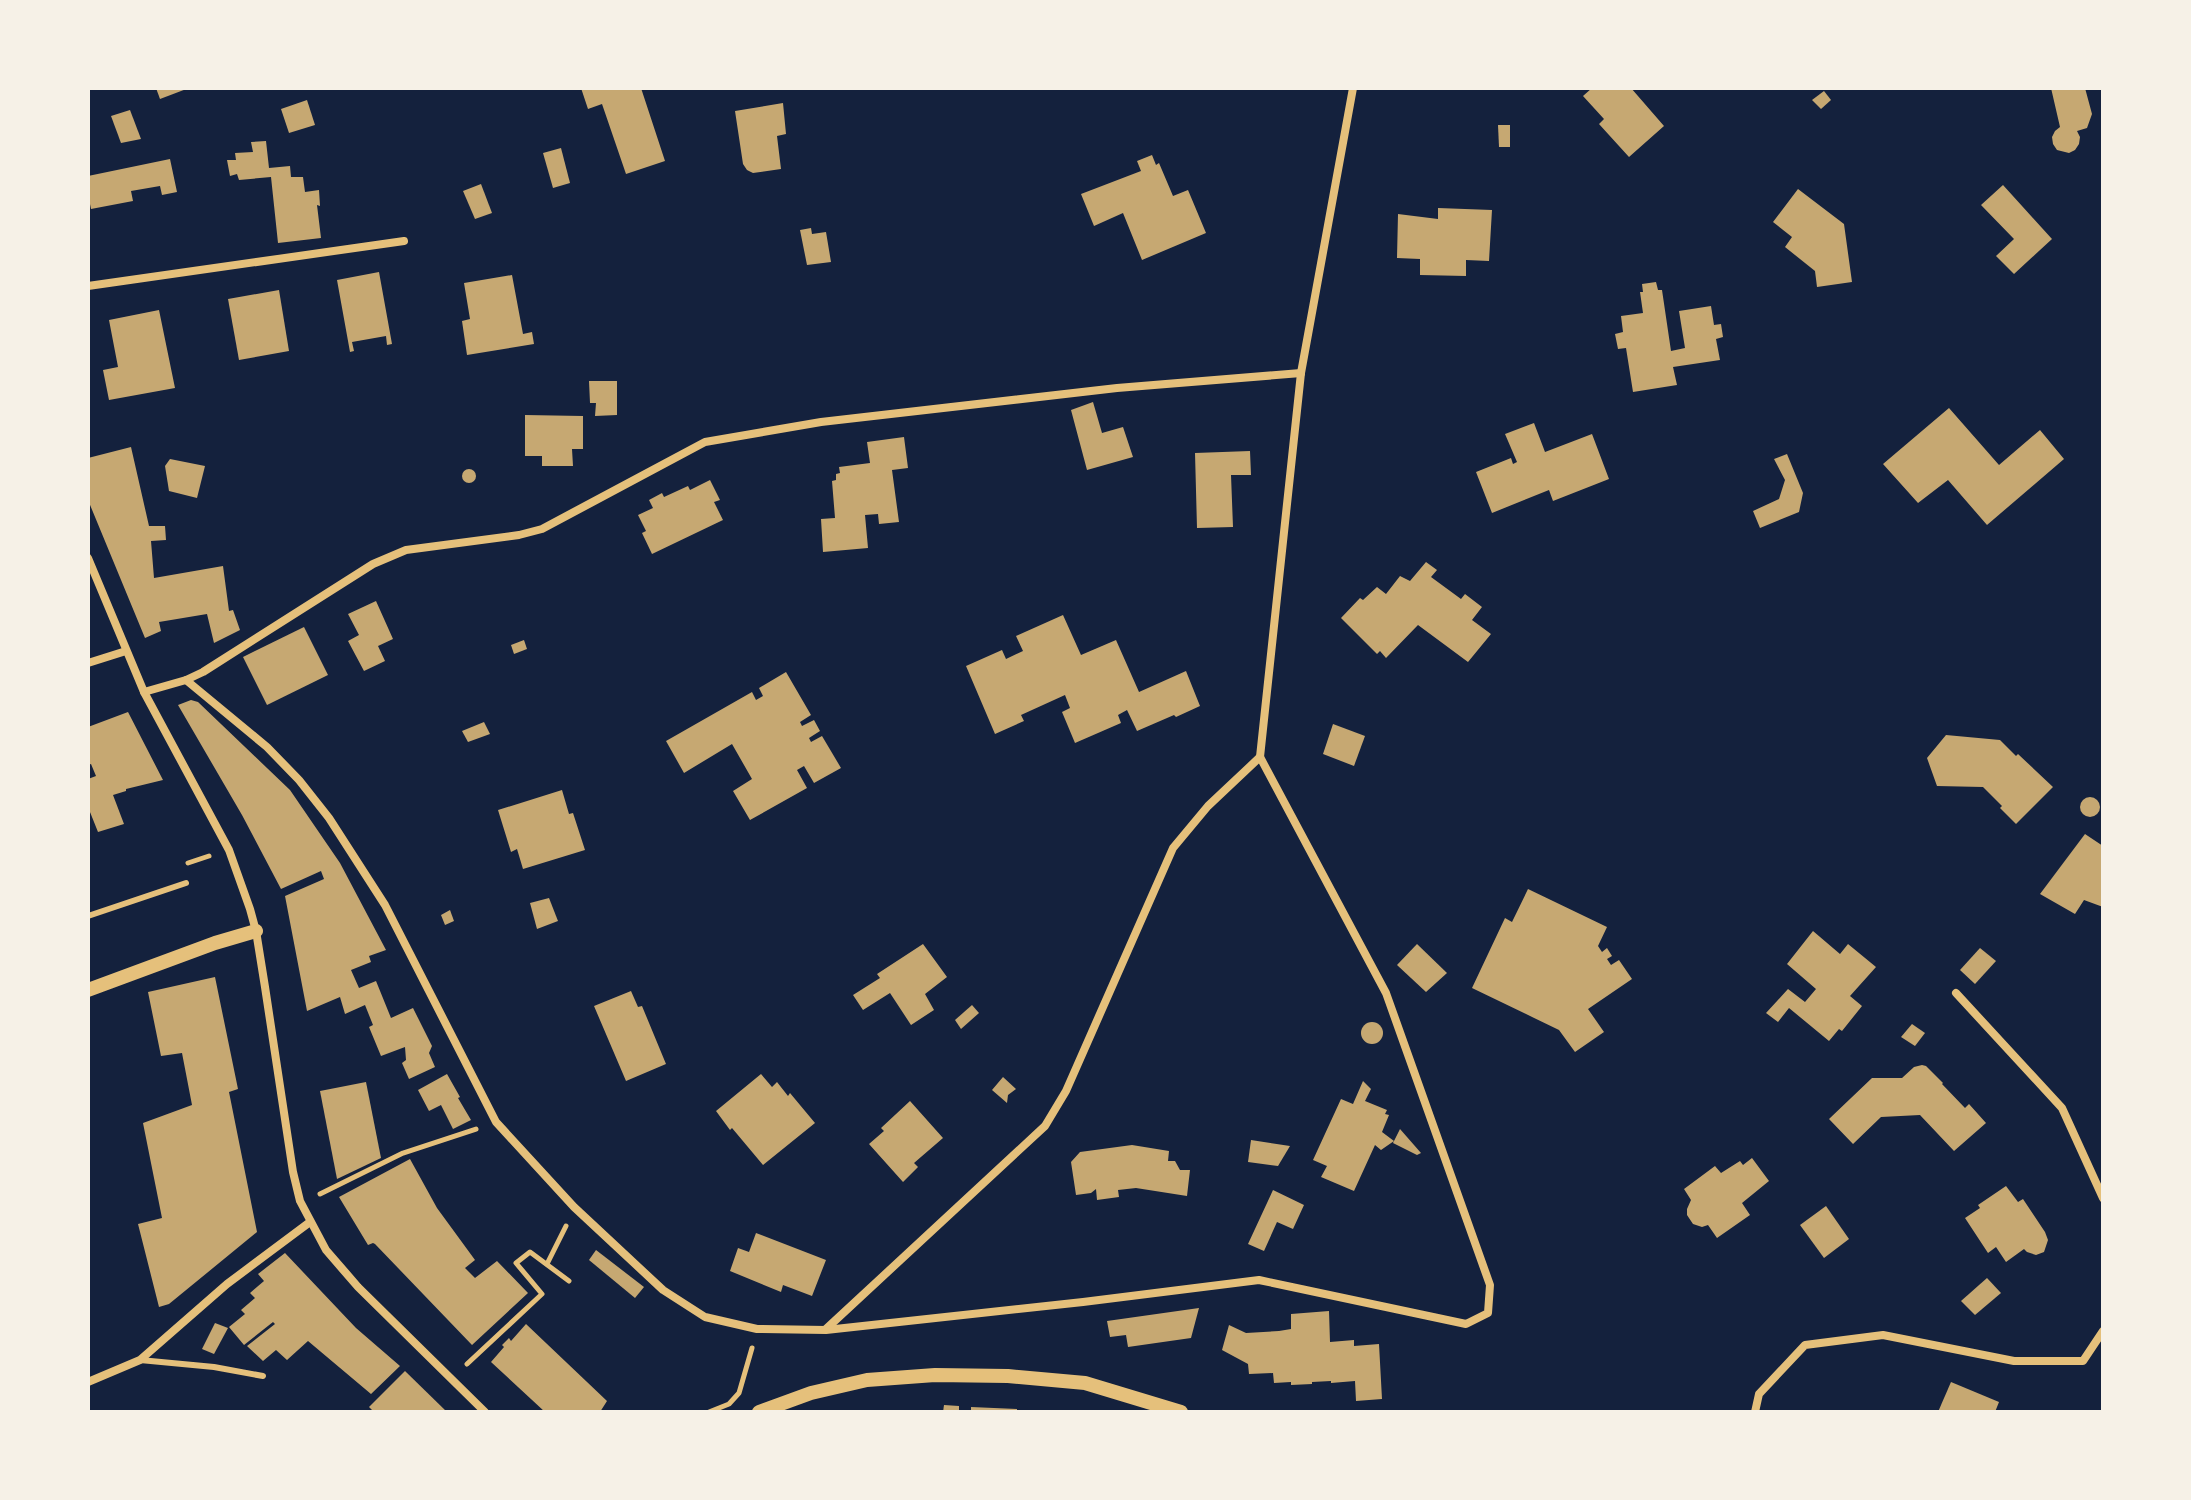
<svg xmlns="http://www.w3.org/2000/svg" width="2191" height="1500" viewBox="0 0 2191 1500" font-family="'Public Sans',sans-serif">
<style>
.building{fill:#c6a872}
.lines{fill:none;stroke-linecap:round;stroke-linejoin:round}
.path{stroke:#e5c07b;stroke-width:5}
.service{stroke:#e5c07b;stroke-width:6}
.minor{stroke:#e5c07b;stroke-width:8}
.tertiary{stroke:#e5c07b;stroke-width:14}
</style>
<rect width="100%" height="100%" fill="#14213d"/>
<!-- building -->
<g class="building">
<polygon points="156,88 189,88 160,99"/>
<polygon points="581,88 641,88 665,161 626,174 602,104 588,109"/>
<polygon points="1592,88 1631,88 1664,126 1629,157 1599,124 1604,119 1583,96"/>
<polygon points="2051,88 2085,88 2092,114 2087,128 2077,131 2080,137 2079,144 2075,150 2069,153 2057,150 2053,144 2052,137 2055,131 2060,127"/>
<polygon points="1824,91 1831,100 1821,109 1812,100"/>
<polygon points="307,100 315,125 289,133 281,109"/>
<polygon points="783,103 786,134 777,136 781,169 753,173 747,170 743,164 735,111"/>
<polygon points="130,110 141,139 121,143 111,116"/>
<polygon points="1498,125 1510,125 1510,147 1499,147"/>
<polygon points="266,141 269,168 290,166 291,177 303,177 305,192 319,190 320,206 317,205 321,238 278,243 271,177 239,180 237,174 230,176 227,160 236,160 235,153 253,152 251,142"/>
<polygon points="561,148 570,183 553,188 543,153"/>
<polygon points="1152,155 1156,165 1159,163 1173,196 1188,190 1206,233 1142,260 1123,213 1094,226 1081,194 1141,171 1137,161"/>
<polygon points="170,159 177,192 162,195 160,186 131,191 133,201 91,209 88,194 88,176"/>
<polygon points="481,184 492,213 475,219 463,191"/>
<polygon points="2003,185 2052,239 2014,274 1996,256 2014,239 1981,205"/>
<polygon points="1798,189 1844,224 1852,282 1817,287 1815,271 1785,247 1792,237 1773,222"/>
<polygon points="1438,208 1492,210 1489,261 1466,260 1466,276 1420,275 1420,259 1397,258 1398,214 1438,219"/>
<polygon points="811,228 812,234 826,232 831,262 807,265 800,230"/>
<polygon points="379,272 392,344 387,345 386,336 352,342 354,351 350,352 337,280"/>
<polygon points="512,275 523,334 532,332 534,344 467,355 462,321 470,319 464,283"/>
<polygon points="1656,282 1658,290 1662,290 1671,351 1685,348 1679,311 1711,306 1714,325 1721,324 1723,337 1716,339 1720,360 1673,367 1677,385 1633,392 1626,348 1618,349 1615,334 1623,332 1621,316 1643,313 1640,292 1643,292 1642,284"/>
<polygon points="279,290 289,351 239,360 228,299"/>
<polygon points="159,310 175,388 109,400 103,370 118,367 109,320"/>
<polygon points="589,381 617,381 617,415 595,416 596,403 590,403"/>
<polygon points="1093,402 1102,433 1123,427 1133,457 1087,470 1071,410"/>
<polygon points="1949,408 1999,465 2040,430 2064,459 1987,525 1948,480 1918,503 1883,464"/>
<polygon points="525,415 583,416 583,449 572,449 573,466 542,466 542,456 525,456"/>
<polygon points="1534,423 1545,452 1592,434 1609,479 1553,501 1549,490 1492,513 1476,472 1511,458 1513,464 1517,462 1505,434"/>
<polygon points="904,437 908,468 892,470 899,522 879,524 878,514 865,515 868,548 823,552 821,519 835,518 832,481 836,480 836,474 840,473 839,467 870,463 867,442"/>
<polygon points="131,447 149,526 165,526 166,540 151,541 154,578 223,566 229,611 233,610 240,630 214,643 207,614 159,622 161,631 145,638 88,500 88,458"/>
<polygon points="1250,451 1251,475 1231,475 1233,527 1197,528 1195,453"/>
<polygon points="1787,454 1803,493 1799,512 1760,528 1753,511 1779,499 1785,480 1774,459"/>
<polygon points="170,459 205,466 197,498 169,491 165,466"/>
<circle cx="469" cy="476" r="7"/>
<polygon points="710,480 720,500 714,502 723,520 652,554 642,533 646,531 638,515 653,508 649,500 662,493 664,497 688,486 690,490"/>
<polygon points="1426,562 1437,570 1431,577 1461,599 1465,594 1482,607 1472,620 1491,634 1468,662 1418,625 1386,658 1380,651 1377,654 1341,618 1360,598 1363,600 1377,587 1386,594 1400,576 1410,581"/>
<polygon points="376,601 393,639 378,646 385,661 364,671 348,641 359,635 348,614"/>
<polygon points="1063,615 1081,655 1116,640 1139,692 1186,671 1200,706 1176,717 1174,715 1137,731 1127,710 1118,715 1121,723 1075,743 1062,712 1070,708 1065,695 1021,715 1024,721 995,734 966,666 1002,650 1006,659 1023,651 1016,636"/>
<polygon points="304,627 328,675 267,705 243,657"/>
<polygon points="524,640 527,649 514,654 511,645"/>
<polygon points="786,672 811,715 800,722 802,726 814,720 820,731 809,738 811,742 822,736 841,768 814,783 804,766 797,770 807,788 750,820 733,791 752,779 732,744 684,773 666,741 752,692 756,700 763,696 759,688"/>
<polygon points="191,700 198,702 290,790 340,863 386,950 369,956 371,962 351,970 359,988 376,981 391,1018 413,1008 432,1046 429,1053 435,1067 409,1079 402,1063 406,1060 405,1047 381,1056 369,1027 373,1025 365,1005 345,1014 340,997 307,1011 285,896 324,879 321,871 281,889 242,815 178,705"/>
<polygon points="128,712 163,780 126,789 126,791 113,795 124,824 98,832 88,807 88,779 96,776 91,764 88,765 88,727"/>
<polygon points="484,722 490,734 468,742 462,731"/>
<polygon points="1333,724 1365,736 1354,766 1323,754"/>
<polygon points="1946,735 2000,740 2016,756 2018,754 2053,787 2016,824 2000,808 2002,806 1983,787 1937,786 1927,758"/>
<polygon points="562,790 569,814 573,813 585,850 523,869 517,849 511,852 498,810"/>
<circle cx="2090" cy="807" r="10"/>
<polygon points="2085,834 2103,846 2103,862 2101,865 2103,866 2103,907 2084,900 2075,914 2040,894"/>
<polygon points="1528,889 1607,927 1598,946 1602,952 1607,948 1612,956 1607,959 1611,965 1619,960 1632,979 1588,1009 1604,1032 1575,1052 1559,1030 1472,988 1505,918 1512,922"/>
<polygon points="549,898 558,921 537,929 530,903"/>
<polygon points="450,910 454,921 445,925 441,915"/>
<polygon points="1813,931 1840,954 1848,944 1876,967 1850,996 1862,1006 1842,1031 1839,1029 1829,1041 1789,1008 1778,1022 1766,1013 1788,989 1805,1002 1816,989 1787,964"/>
<polygon points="923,944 947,977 925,994 934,1010 911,1025 890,993 863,1010 853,995 880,978 877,974"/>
<polygon points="1417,944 1447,973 1426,992 1397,965"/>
<polygon points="1980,948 1996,961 1975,984 1960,970"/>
<polygon points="215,977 238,1089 229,1092 257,1232 169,1304 159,1307 138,1224 162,1218 143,1123 192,1105 182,1053 161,1056 148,992"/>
<polygon points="631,991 638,1007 642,1006 666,1064 626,1081 594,1006"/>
<polygon points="972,1005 979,1013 961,1029 955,1020"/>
<circle cx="1372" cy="1033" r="11"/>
<polygon points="1912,1024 1925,1033 1915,1046 1901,1037"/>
<polygon points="1922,1065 1926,1066 1943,1083 1942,1084 1965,1108 1969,1104 1986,1123 1954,1151 1920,1115 1881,1117 1853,1144 1829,1119 1872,1078 1902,1078 1914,1067"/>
<polygon points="447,1074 460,1097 458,1098 471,1120 453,1129 441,1105 429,1111 418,1090"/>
<polygon points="761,1074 772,1087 777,1082 788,1096 790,1093 815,1123 763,1165 732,1128 730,1130 716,1111"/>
<polygon points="1003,1077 1016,1089 1008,1095 1007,1103 992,1090"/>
<polygon points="1363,1081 1371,1089 1365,1101 1387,1110 1385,1114 1389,1115 1382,1132 1394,1141 1400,1129 1421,1153 1417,1155 1393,1143 1394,1141 1381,1150 1375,1145 1354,1191 1321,1177 1327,1166 1313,1160 1341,1099 1353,1104"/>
<polygon points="366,1082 381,1158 337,1179 320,1091"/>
<polygon points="910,1101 943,1138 914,1163 918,1167 903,1182 869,1144 884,1131 881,1128"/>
<polygon points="1251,1140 1290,1146 1278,1166 1248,1162"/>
<polygon points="1132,1145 1169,1151 1168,1161 1175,1161 1180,1170 1190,1170 1187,1196 1136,1188 1118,1190 1119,1197 1097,1200 1096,1189 1091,1193 1076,1195 1071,1162 1080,1152"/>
<polygon points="1752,1158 1769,1181 1742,1203 1750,1215 1717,1238 1708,1225 1702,1227 1693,1224 1687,1215 1687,1209 1691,1200 1684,1189 1715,1166 1721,1173 1740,1161 1743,1165"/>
<polygon points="410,1159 437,1208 475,1260 465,1268 475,1278 497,1261 528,1293 472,1345 375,1244 373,1243 368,1245 339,1197"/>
<polygon points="2006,1186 2018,1202 2023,1199 2045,1232 2048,1240 2044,1252 2036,1255 2027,1252 2024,1249 2006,1262 1996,1247 1988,1253 1965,1218 1980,1208 1978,1205"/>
<polygon points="1273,1190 1304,1205 1293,1229 1277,1222 1264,1251 1248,1244"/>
<polygon points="1826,1206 1849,1239 1824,1258 1800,1225"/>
<polygon points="756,1233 826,1260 812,1296 783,1285 781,1292 730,1271 738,1248 749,1252"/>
<polygon points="596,1250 644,1287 635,1298 589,1260"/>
<polygon points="285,1253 356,1328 400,1366 371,1394 308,1341 287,1360 276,1350 263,1361 247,1346 275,1324 273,1322 244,1345 229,1327 245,1314 241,1310 255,1298 250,1293 264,1281 258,1274"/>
<polygon points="1987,1278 2001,1293 1975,1315 1961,1301"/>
<polygon points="1199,1308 1191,1338 1128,1347 1126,1335 1110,1337 1107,1321"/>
<polygon points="1329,1311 1330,1342 1354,1340 1354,1346 1379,1344 1382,1399 1356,1401 1355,1381 1331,1383 1331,1381 1312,1382 1312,1384 1291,1385 1291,1382 1274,1383 1273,1373 1249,1374 1248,1364 1222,1350 1229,1325 1246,1333 1279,1331 1291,1329 1291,1314"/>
<polygon points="215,1323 228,1328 214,1354 202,1349"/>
<polygon points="526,1324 607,1401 600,1412 545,1412 491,1362 504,1347 502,1345 509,1338 511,1341"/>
<polygon points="405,1371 447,1412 374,1412 369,1407"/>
<polygon points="1951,1382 1999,1402 1995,1412 1938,1412"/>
<polygon points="944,1405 959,1406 959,1412 943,1412"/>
<polygon points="971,1407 1017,1409 1017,1412 971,1412"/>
</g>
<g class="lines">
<!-- path -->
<g class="path">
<polyline points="188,863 209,856"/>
<polyline points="320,1194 403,1153 476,1129"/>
<polyline points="547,1264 566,1226"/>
<polyline points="467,1364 542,1294 516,1263 530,1252 569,1281"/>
<polyline points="709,1412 729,1404 739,1393 752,1348"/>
</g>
<!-- service -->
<g class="service">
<polyline points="88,916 186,883"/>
<polyline points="140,1360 214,1367 263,1376"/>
</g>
<!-- minor -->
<g class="minor">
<polyline points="88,286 404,241"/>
<polyline points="88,558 144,692 229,850 250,909 256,931 265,987 293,1172 300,1201 326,1250 358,1287 485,1412"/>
<polyline points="88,663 126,651"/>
<polyline points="186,680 203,672 373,564 406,550 519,535 542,529 705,442 821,422 1117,388 1301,373"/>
<polyline points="144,692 186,680 267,747 299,780 329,818 385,905 496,1122 574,1207 663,1290 705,1317 757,1329 826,1330 1083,1302 1259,1280 1466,1324 1488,1313 1490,1285 1386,993 1260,757 1301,373 1353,88"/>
<polyline points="1956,993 2062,1108 2103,1198"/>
<polyline points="826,1329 1045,1126 1066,1091 1173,848 1208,806 1260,757"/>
<polyline points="88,1382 140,1360 227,1284 310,1222"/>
<polyline points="1755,1412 1759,1394 1805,1345 1883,1335 2014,1361 2083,1361 2103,1331"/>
</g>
<!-- tertiary -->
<g class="tertiary">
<polyline points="88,990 215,943 256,931"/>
<polyline points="759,1412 811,1393 867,1380 935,1375 1008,1376 1085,1383 1181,1412"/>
</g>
</g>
<!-- border -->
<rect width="2191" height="1500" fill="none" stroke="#f6f1e7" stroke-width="180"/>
</svg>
